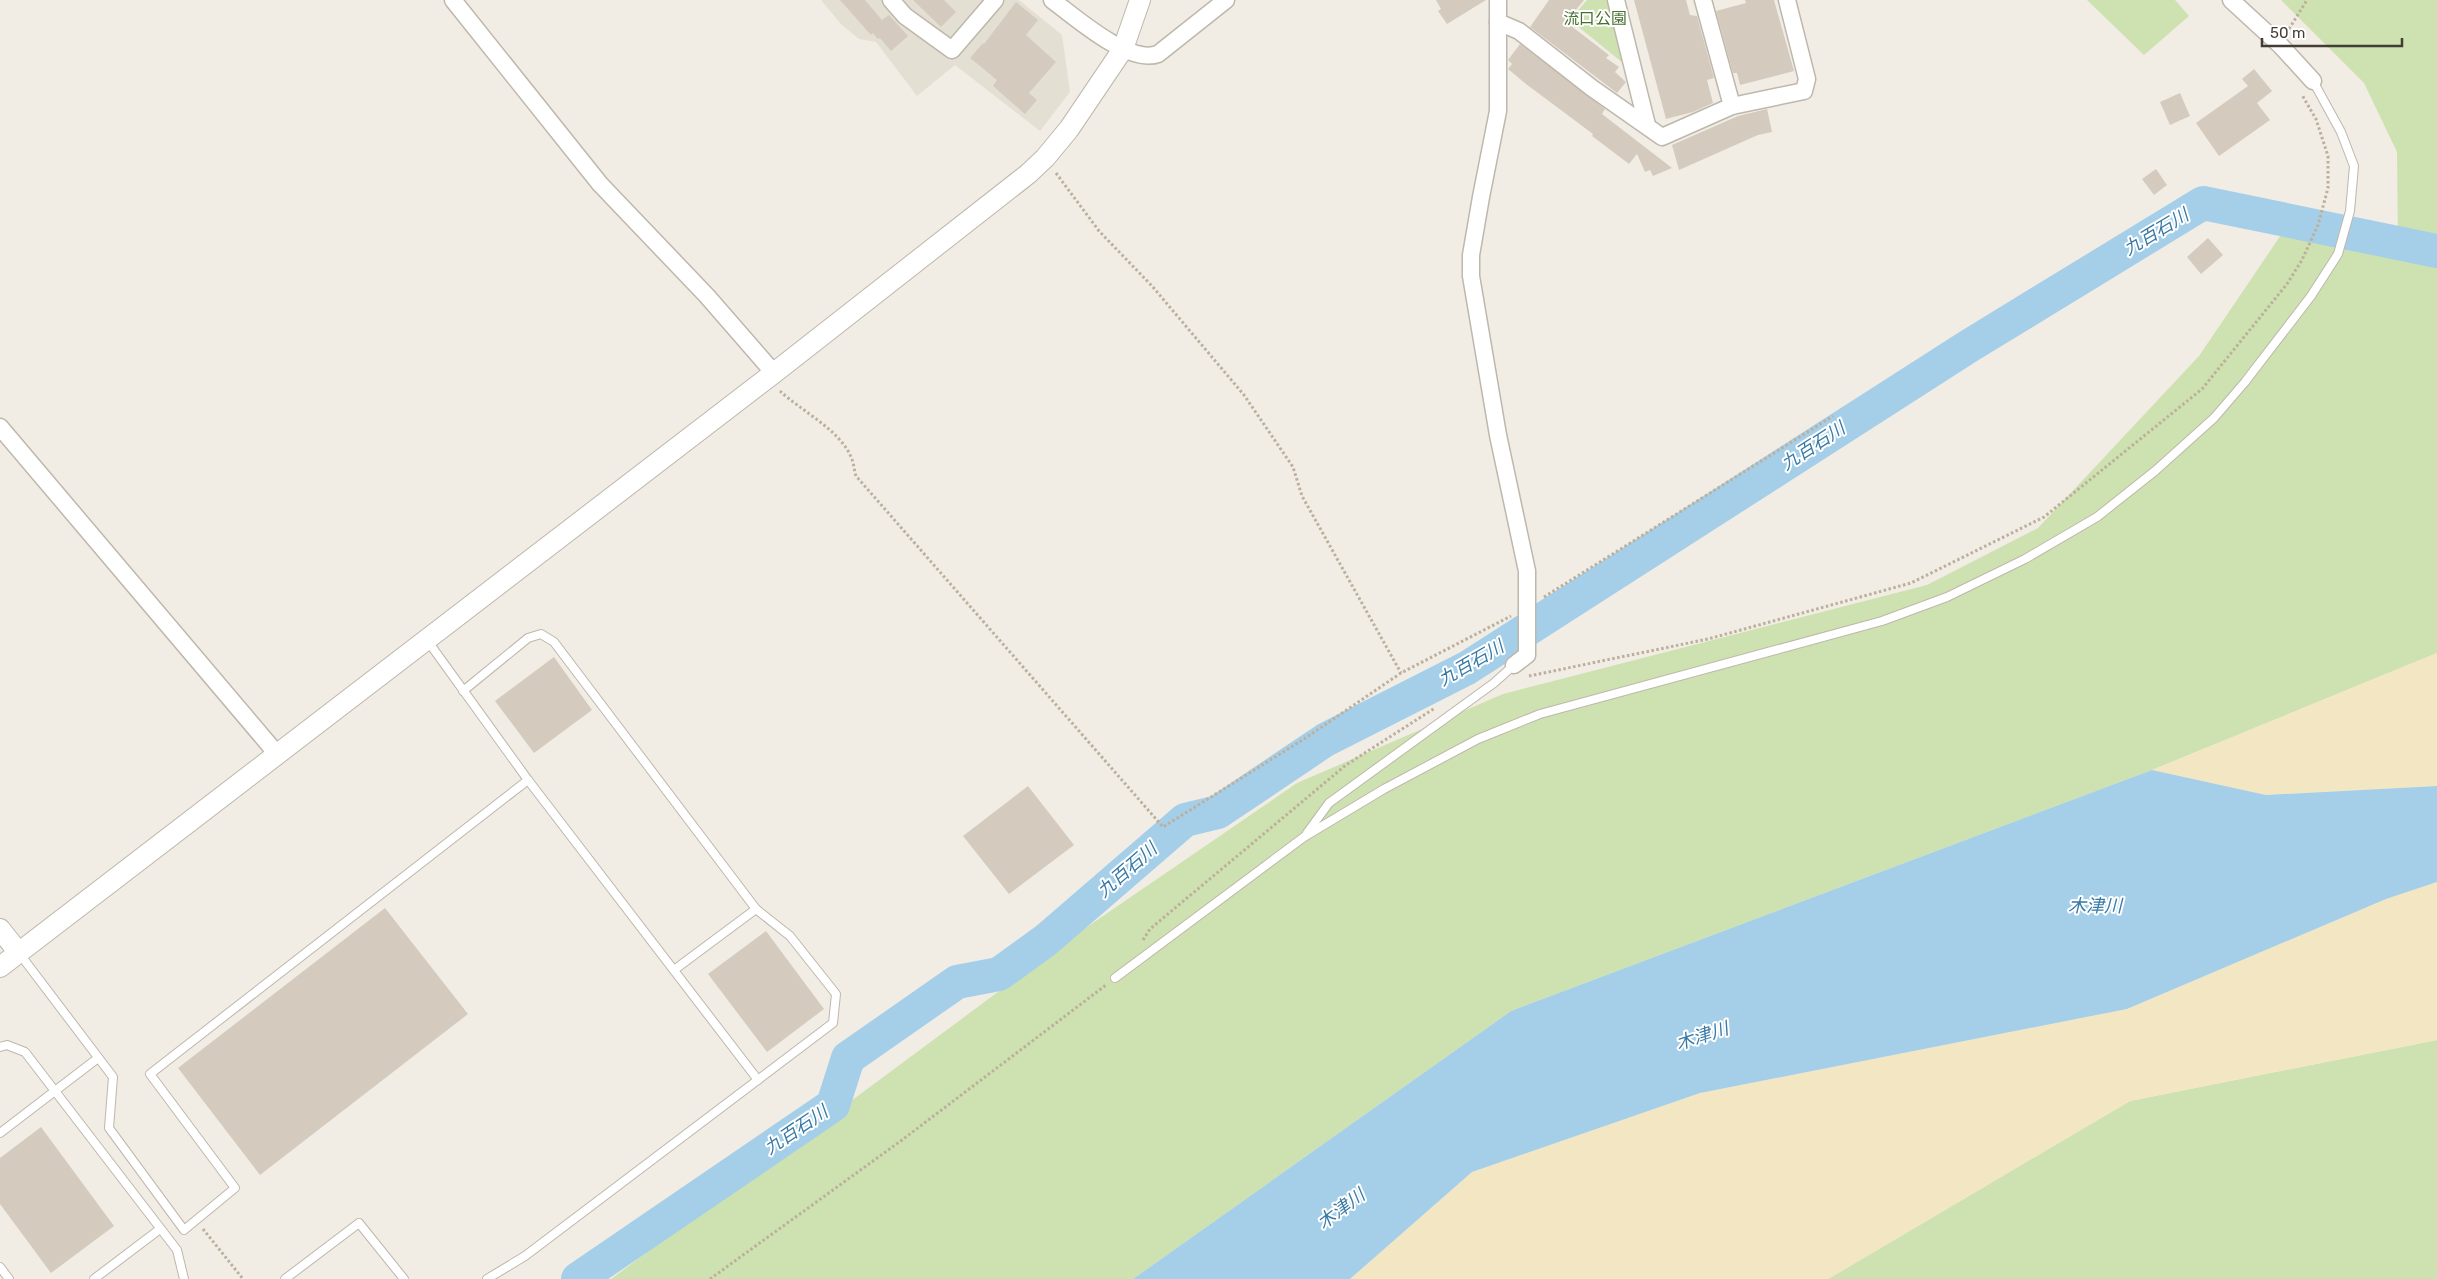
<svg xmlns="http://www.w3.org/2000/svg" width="2437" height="1279" viewBox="0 0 2437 1279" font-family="Rubik,'Noto Sans JP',sans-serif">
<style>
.residential{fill:#e4dfd3}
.green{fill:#cde2b0}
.sand{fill:#f3e7c3}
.water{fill:#a5cfe9}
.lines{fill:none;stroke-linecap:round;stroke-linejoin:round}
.river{stroke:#a5cfe9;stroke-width:34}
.building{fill:#d4cbbe}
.service-casing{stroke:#beb7ab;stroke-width:10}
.minor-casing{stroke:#beb7ab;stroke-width:19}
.tertiary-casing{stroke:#beb7ab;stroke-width:22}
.path{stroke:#bcaf9b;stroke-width:3;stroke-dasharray:2.5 2.5;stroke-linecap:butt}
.service{stroke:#fff;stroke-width:8}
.minor{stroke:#fff;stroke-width:16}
.tertiary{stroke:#fff;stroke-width:20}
.labels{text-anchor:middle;stroke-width:4;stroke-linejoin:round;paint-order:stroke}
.park-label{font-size:16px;fill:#486f2e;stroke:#fff}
.water-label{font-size:18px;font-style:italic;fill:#387aa5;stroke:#fff}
</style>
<rect width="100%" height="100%" fill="#f1ede5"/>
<!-- residential -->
<polygon class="residential" points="821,0 1019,0 1062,35 1070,92 1040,131 955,65 917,96 876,42 859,39 841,24"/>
<!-- green -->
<g class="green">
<polygon points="1587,0 1608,0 1623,63 1570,20"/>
<polygon points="2087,0 2175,0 2189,16 2144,55"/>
<polygon points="2281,0 2437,0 2437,653 2152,770 1511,1011 1133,1279 611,1279 1068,940 1297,783 1503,694 1927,585 2038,528 2199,356 2287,226 2398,248 2397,152 2364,83"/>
<polygon points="2437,1040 2437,1279 1828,1279 2130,1101"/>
</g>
<!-- sand -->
<g class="sand">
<polygon points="2437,653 2437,786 2266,795 2152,770"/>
<polygon points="2437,882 2437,1040 2130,1101 1828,1279 1350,1279 1472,1172 1700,1093 2127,1009 2386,899"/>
</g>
<!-- water -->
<polygon class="water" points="2152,770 2266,795 2437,786 2437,882 2386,899 2127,1009 1700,1093 1472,1172 1350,1279 1133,1279 1511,1011"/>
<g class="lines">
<!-- river -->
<polyline class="river" points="578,1279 833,1105 848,1058 957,982 999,974 1046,940 1185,820 1218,812 1325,740 1467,668 1969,346 2203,203 2437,251"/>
</g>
<!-- building -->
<g class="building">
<polygon points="840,0 865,0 882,20 889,15 908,36 891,51 880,38 878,39 873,33 871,35"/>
<polygon points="913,0 944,0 956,12 941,27"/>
<polygon points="1436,0 1486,0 1447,24 1438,11 1441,9"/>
<polygon points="1549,0 1584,0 1566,22 1609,55 1606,58 1619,67 1615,72 1626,82 1617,93 1530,27"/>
<polygon points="1634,0 1686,0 1690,15 1697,16 1714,78 1707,80 1713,103 1693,112 1666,119"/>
<polygon points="1745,0 1774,0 1794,71 1740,85 1737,73 1733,73 1716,11 1746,3"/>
<polygon points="1016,2 1038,20 1026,35 1056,62 1029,93 1037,100 1025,114 993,86 997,80 970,58 983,43 984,44"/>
<polygon points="1520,44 1605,109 1602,114 1672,168 1653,176 1650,170 1645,172 1637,154 1629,164 1592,136 1593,134 1526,84 1508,69 1512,64 1508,60"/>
<polygon points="2254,69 2272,91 2257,103 2270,120 2219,156 2196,123 2248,86 2242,79"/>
<polygon points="2180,93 2190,116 2170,125 2160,102"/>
<polygon points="1767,109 1772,132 1758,135 1679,170 1672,145 1738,116"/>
<polygon points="2156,169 2167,185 2154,195 2142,179"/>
<polygon points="2208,238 2223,255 2201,274 2187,257"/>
<polygon points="554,657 592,710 534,753 495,701"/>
<polygon points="1028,786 1074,845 1009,894 963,836"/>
<polygon points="385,908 468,1014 260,1175 178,1068"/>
<polygon points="766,931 824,1009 767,1052 708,974"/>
<polygon points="41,1127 114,1226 51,1273 0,1204 0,1158"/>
</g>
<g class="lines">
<defs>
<g id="service">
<polyline points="427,640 528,780 758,1080"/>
<polyline points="463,691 528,638 541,634 554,642 756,909 790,936 836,994 833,1023 525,1256 487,1279"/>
<polyline points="1307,833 1329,803 1494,683 1514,665"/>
<polyline points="19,953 113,1077 109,1128 184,1230 235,1188 150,1074 528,780"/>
<polyline points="674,970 756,909"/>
<polyline points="1115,978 1304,837 1384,789 1478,739 1540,714 1882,621 1947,597 2025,559 2097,517 2155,471 2214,418 2245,382 2311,296 2338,254 2350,211 2354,166 2341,132 2313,81"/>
<polyline points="0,1047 7,1045 25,1052 177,1250 184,1279"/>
<polyline points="0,1133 98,1058"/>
<polyline points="0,1267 9,1279"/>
<polyline points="94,1279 160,1229"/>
<polyline points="285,1279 359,1223 404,1279"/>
</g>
<g id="minor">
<polyline points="453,0 600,184 707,296 774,373"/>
<polyline points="891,0 905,16 952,50 995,0"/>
<path d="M1052,0C1075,17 1129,65 1158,54L1226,0"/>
<polyline points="1498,0 1498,111 1481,197 1471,255 1471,276 1498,435 1527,571 1527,655 1514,665"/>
<polyline points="1616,0 1647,125"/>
<polyline points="2231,0 2281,46 2313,81"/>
<polyline points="1498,22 1519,31 1592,88 1662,137 1732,106 1703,0"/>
<polyline points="1732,106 1804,91 1807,79 1787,0"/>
<polyline points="0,427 277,754"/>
</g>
<g id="tertiary">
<polyline points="0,929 19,953"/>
<polyline points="0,967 774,373 1028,174 1045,158 1069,129 1123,49 1140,0"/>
</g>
</defs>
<!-- service casing -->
<use href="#service" class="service-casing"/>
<!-- minor casing -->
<use href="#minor" class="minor-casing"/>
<!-- tertiary casing -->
<use href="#tertiary" class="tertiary-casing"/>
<!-- path -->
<g class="path">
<polyline points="2289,29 2307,0"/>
<polyline points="1056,173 1099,231 1152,286 1244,395 1293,467 1302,496 1401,673"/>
<path d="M780,391C800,410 840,430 851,457C854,463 854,470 856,476L1163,827L1304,739L1401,673L1511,616"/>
<polyline points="1544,597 1833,416"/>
<polyline points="1529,676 1708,639 1911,583 2044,517 2202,389 2287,284 2302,260 2318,225 2328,188 2328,156 2316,119 2302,95"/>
<polyline points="1143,940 1150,929 1346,765 1435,708"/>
<polyline points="203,1229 243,1279"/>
<polyline points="710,1279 902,1140 1106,985"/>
</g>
<!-- service -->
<use href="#service" class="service"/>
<!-- minor -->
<use href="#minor" class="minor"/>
<!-- tertiary -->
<use href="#tertiary" class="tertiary"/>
</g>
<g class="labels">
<!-- park labels -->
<g class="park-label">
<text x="1595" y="24">流口公園</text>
</g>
<!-- water labels -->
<g class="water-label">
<text transform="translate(2156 232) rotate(-31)" y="6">九百石川</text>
<text transform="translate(1813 446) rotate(-33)" y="6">九百石川</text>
<text transform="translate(1471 663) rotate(-30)" y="6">九百石川</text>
<text transform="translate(1127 870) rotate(-41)" y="6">九百石川</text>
<text x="2095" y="912">木津川</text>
<text transform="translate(1702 1036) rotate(-18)" y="6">木津川</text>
<text transform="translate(796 1130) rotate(-34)" y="6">九百石川</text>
<text transform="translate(1341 1209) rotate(-37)" y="6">木津川</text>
</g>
</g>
<!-- scale -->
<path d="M2262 38v8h140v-8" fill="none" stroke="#433d35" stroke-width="2.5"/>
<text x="2270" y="38" font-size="15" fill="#433d35" stroke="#ffffff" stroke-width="4" paint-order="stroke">50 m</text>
</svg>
